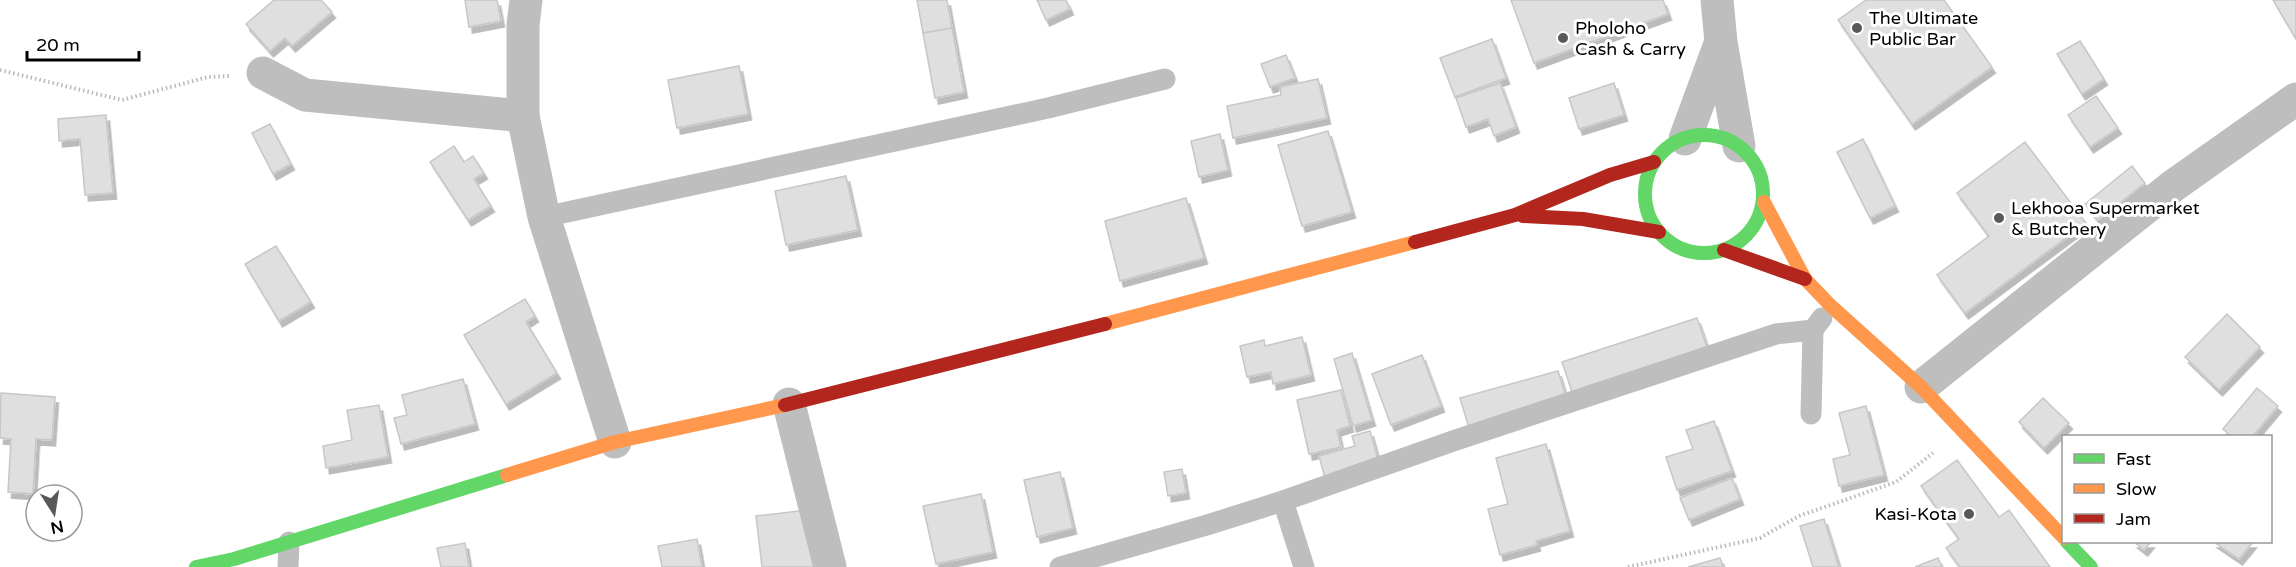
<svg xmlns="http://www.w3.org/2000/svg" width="2296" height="567" viewBox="0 0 2296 567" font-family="'Varela Round',sans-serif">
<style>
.building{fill:#dfdfdf;stroke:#c7c7c7;stroke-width:1.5;filter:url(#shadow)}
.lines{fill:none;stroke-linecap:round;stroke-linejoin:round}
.path{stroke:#b9b9b9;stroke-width:4;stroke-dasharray:1.5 3;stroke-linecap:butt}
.lane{stroke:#bebebe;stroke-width:21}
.street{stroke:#bebebe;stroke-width:33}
.fast{stroke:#63d668;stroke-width:14}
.slow{stroke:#ff974d;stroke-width:14}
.jam{stroke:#b3261e;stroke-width:14}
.poi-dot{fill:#595959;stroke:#fff;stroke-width:2}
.labels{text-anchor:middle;stroke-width:6;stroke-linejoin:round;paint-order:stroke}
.poi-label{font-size:18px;fill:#000;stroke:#fff;text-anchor:start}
</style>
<defs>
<filter id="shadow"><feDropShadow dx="3.5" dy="6" stdDeviation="0" flood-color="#0004"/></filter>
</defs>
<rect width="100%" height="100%" fill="#fff"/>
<!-- building -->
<g class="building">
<polygon points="274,0 321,0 332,12 292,46 285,38 270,51 246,24"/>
<polygon points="465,0 497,0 501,21 469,27"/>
<polygon points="917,0 947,0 952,28 923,33"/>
<polygon points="1037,0 1066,0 1070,9 1046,20"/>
<polygon points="1511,0 1663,0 1668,14 1534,63"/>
<polygon points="1866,0 1944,0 1992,67 1912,124 1838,20"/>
<polygon points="2273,0 2296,0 2296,39"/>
<polygon points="952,28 964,92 935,98 923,33"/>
<polygon points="1492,39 1506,78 1455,97 1440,58"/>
<polygon points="2080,41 2104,79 2082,94 2057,54"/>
<polygon points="1286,55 1295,78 1270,87 1261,64"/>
<polygon points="739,66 748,114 677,128 668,80"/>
<polygon points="1318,79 1327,118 1233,138 1227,106 1281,95 1280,87"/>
<polygon points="1500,83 1516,127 1494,136 1488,119 1466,127 1456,98"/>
<polygon points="1614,83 1624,115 1579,129 1569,98"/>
<polygon points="2096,96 2118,128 2090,147 2068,115"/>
<polygon points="106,115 113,193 85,195 80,139 59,141 58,119"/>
<polygon points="270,124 291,164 273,174 252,133"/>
<polygon points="1328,131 1352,212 1302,226 1278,145"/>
<polygon points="1220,134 1228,170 1199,177 1191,141"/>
<polygon points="1863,139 1895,206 1870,218 1837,152"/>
<polygon points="2025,142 2086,223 1965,313 1937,275 1989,236 1957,193"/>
<polygon points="454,146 464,162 473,156 484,173 474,179 491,206 468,220 430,162"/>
<polygon points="2132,166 2145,183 2098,220 2085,204"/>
<polygon points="846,176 858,230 786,245 775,191"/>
<polygon points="1186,198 1204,258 1120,281 1105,221"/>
<polygon points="276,246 311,302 279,321 245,264"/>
<polygon points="525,299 535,316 526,322 557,373 506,404 464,335"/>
<polygon points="2227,314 2260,347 2219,390 2185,357"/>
<polygon points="1697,318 1708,350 1573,395 1562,362"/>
<polygon points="1302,337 1311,375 1273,384 1271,372 1247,377 1240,346 1264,340 1265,346"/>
<polygon points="1352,353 1372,420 1353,426 1334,359"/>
<polygon points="1422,355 1441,406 1391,425 1372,374"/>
<polygon points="1558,371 1567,400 1469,428 1460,398"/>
<polygon points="463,379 475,424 401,444 394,418 407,415 402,395"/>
<polygon points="2257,388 2278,406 2253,436 2231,436 2223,429"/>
<polygon points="1341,390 1350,426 1337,430 1341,447 1309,454 1297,400"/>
<polygon points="1,393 55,397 52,440 36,439 33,494 8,492 11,439 0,438"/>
<polygon points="2043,398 2069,423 2044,448 2019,422"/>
<polygon points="379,405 388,457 326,468 323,446 352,440 347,410"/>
<polygon points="1866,406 1884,475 1839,486 1833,459 1850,455 1839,413"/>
<polygon points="1714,421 1732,471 1677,490 1666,457 1693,449 1686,430"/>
<polygon points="1370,431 1379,463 1325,478 1319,456 1355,446 1352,436"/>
<polygon points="1546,444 1570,531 1536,541 1537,545 1500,555 1488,509 1508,504 1496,458"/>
<polygon points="1957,460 1999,517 2009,510 2050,567 1960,567 1946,548 1959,539 1921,486"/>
<polygon points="1182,469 1186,493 1168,496 1164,472"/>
<polygon points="1060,472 1073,528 1037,537 1024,480"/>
<polygon points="1732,478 1740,499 1689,520 1680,498"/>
<polygon points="981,494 993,552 936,564 923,506"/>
<polygon points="807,510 814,567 762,567 756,516"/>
<polygon points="1824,519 1839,567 1813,567 1800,526"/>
<polygon points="697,539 702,567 662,567 658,546"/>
<polygon points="2134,542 2151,542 2144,550"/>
<polygon points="2214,542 2253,542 2239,559"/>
<polygon points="465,543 469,567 441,567 437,548"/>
<polygon points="1720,558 1723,567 1688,567"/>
<polygon points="1938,558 1942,567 1915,567"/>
</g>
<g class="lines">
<!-- path -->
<g class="path">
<polyline points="0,70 122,100 208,77 229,76"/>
<polyline points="1628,567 1760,538 1799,516 1896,482 1933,453"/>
</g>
<!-- lane -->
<g class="lane">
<polyline points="544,217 1048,108 1165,79"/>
<polyline points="1811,414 1813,330 1822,318"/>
<polyline points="1283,501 1304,567"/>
<polyline points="288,567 289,542"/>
<polyline points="1060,567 1207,525 1283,501 1453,441 1776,334 1813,330"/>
</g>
<!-- street -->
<g class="street">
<polyline points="526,0 523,25 523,116 544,217 615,442"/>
<polyline points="1717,0 1721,42 1739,146"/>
<polyline points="263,73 305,95 523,116"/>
<polyline points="1685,139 1720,44"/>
<polyline points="1921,387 2173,186 2296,99"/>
<polyline points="789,404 830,567"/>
</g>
<!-- fast -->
<g class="fast">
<circle cx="1704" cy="194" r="59"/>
<polyline points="2067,542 2091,567"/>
<polyline points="196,567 234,559 507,475"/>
</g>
<!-- slow -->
<g class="slow">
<polyline points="1764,202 1805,279 1831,306 1921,387 2064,538"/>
<polyline points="1105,324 1415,242"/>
<polyline points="507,475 615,442 785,405"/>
</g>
<!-- jam -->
<g class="jam">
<polyline points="1523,216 1583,219 1659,232"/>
<polyline points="1415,242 1515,215 1610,175 1654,162"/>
<polyline points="1724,250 1805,279"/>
<polyline points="785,405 1105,324"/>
</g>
</g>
<!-- markers -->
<g class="poi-dot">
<circle cx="1857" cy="28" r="6"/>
<circle cx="1563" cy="38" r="6"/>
<circle cx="1999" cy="218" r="6"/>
<circle cx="1969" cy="514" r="6"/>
</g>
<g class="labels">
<!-- poi labels -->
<g class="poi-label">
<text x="1869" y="24">The Ultimate<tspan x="1869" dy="21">Public Bar</tspan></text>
<text x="1575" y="34">Pholoho<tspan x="1575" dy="21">Cash &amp; Carry</tspan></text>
<text x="2011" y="214">Lekhooa Supermarket<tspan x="2011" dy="21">&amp; Butchery</tspan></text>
<text x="1957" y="520" text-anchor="end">Kasi-Kota</text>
</g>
</g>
<!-- legend -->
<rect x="2062" y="435" width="210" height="108" fill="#ffffff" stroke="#999999" stroke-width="1.5"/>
<rect x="2074" y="454" width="30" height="9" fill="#63d668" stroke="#999999" stroke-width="1.5"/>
<text x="2116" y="465" font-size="18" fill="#000000">Fast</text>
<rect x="2074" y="484" width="30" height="9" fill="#ff974d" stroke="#999999" stroke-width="1.5"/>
<text x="2116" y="495" font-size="18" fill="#000000">Slow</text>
<rect x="2074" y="514" width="30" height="9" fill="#b3261e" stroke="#999999" stroke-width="1.5"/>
<text x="2116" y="525" font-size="18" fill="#000000">Jam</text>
<!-- north arrow -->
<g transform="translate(54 513) rotate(168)"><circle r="28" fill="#ffffff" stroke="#999999" stroke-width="1.5"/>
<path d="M0-4.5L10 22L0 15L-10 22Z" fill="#595959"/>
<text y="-9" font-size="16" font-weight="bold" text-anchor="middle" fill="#000000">N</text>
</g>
<!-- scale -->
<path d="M27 51v9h112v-9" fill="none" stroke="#000000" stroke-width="3"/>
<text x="36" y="51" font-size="18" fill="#000000" stroke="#ffffff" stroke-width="4.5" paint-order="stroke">20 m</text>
</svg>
